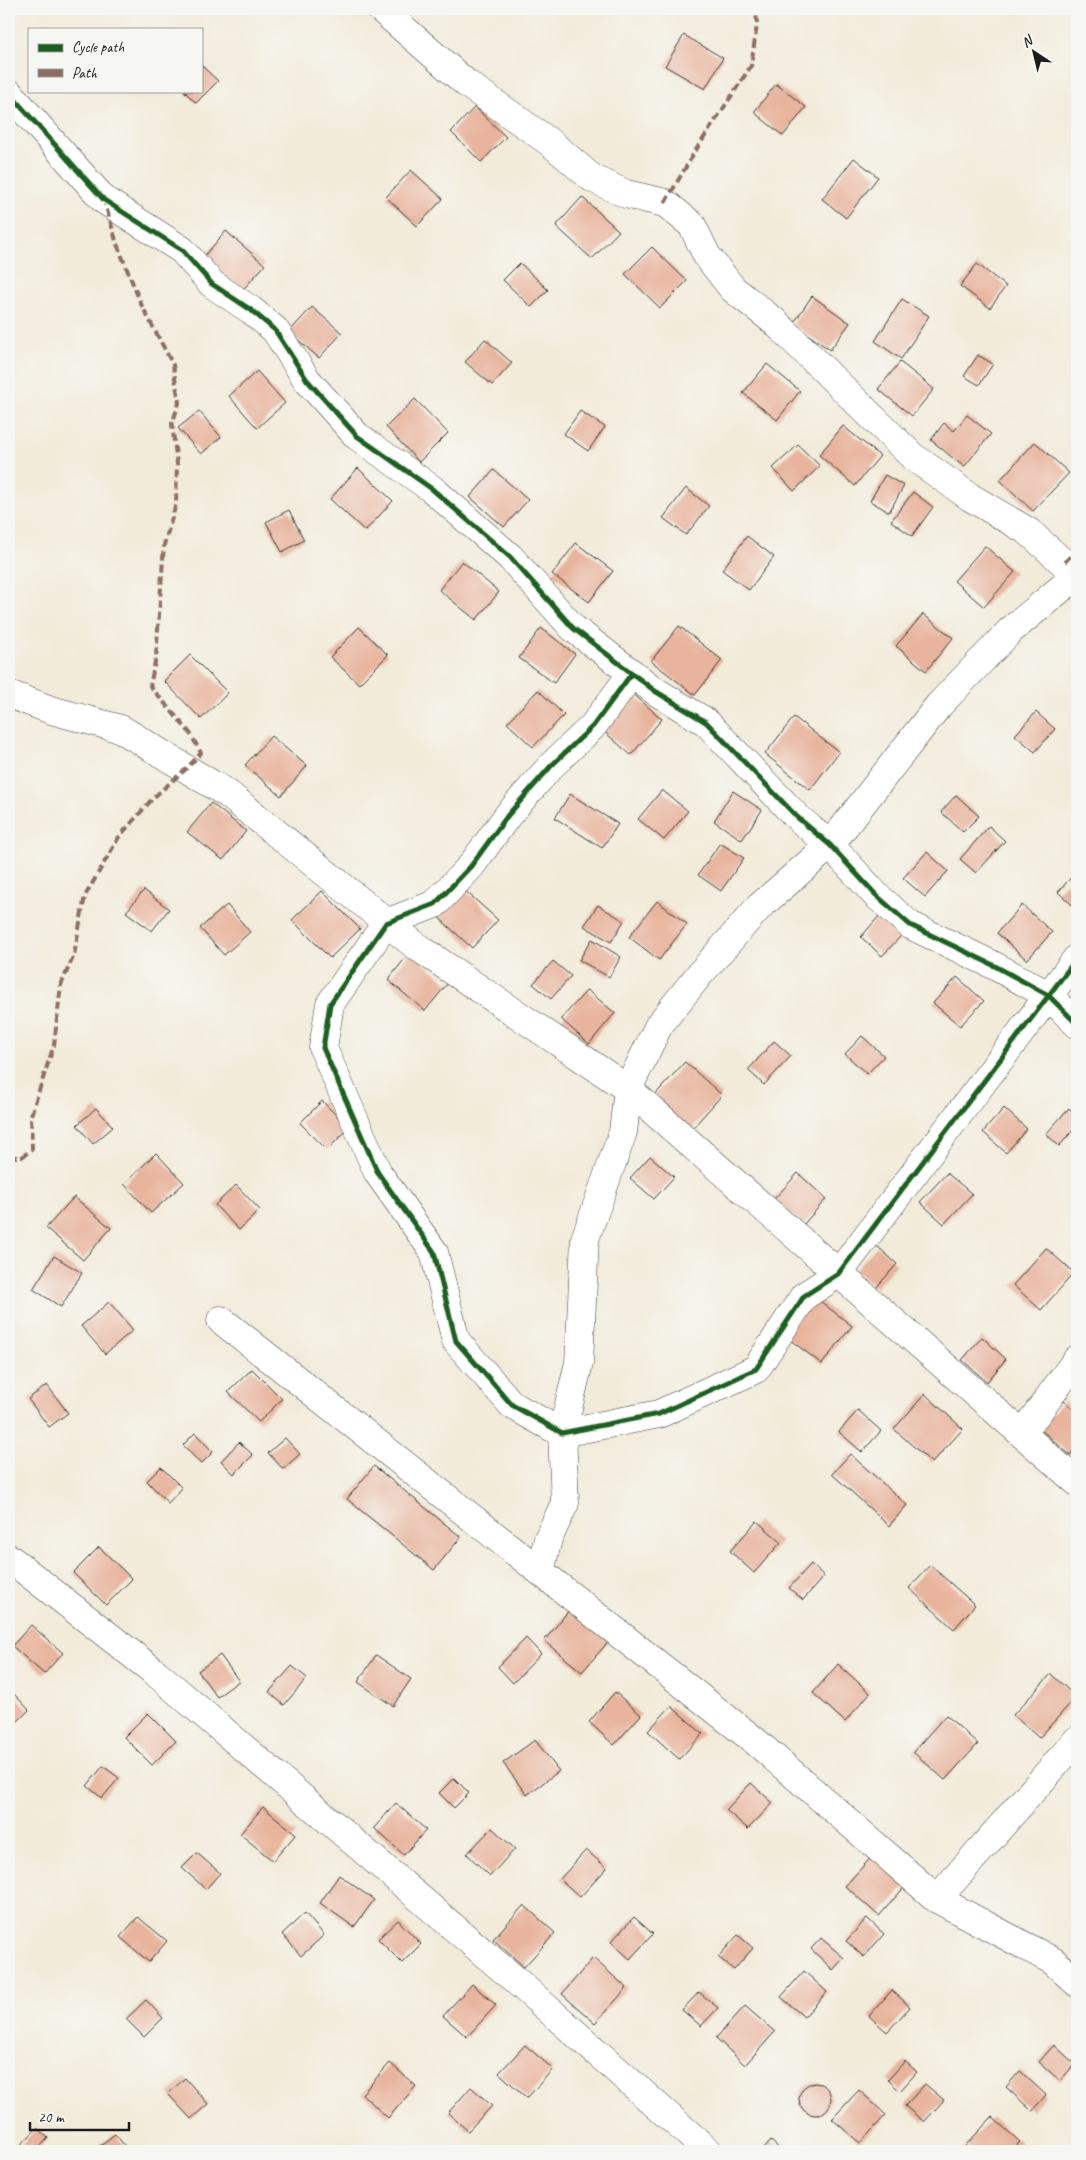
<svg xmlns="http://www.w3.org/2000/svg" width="1086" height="2160" viewBox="0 0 1086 2160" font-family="Caveat,sans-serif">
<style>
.building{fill:#e8b49d}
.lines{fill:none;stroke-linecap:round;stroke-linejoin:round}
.minor-casing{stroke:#3c3b38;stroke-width:29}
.minor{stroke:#fff;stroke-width:28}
.quiet{stroke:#8d6e63;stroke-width:4;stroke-dasharray:8 4;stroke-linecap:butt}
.cycleway-casing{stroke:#f6f6f2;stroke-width:8}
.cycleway{stroke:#1b5e20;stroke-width:5}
</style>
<rect width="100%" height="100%" fill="#f6f6f2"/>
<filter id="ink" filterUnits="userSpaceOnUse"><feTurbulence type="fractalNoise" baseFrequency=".02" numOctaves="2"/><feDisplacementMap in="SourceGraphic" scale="10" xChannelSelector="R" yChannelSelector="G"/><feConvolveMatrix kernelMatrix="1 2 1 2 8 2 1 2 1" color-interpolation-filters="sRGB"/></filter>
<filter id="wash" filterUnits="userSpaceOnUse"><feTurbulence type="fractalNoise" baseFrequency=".0096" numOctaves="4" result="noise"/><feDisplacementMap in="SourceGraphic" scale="20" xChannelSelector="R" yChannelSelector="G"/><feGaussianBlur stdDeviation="1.12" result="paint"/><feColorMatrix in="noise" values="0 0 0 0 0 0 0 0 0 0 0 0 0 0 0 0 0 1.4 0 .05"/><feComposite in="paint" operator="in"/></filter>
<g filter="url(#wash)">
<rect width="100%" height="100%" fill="#f2ebda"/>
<g id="blocks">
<!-- building -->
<g class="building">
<polygon points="684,35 723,58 705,89 665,66"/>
<polygon points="201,65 218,81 196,103 184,91 201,91"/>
<polygon points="776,84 806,107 783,136 754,112"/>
<polygon points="475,107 506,137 481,162 451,132"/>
<polygon points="854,158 878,177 846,218 822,199"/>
<polygon points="411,170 443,199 417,226 386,197"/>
<polygon points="582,197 619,231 592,259 556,226"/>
<polygon points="226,231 265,265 239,294 200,261"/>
<polygon points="652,247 687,281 660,308 625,274"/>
<polygon points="520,263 548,290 531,307 503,280"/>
<polygon points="977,264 1006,286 990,308 960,286"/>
<polygon points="812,296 850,323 830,350 793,324"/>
<polygon points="902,299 929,316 901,359 875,341"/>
<polygon points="312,307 342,333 319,358 289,332"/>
<polygon points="485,339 512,363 492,385 465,362"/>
<polygon points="978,355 993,364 979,385 964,376"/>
<polygon points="900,362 934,389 912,416 878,389"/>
<polygon points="767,364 800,391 777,420 743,393"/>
<polygon points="257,371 285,403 257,428 229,396"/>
<polygon points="415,399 448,433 419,462 386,427"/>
<polygon points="199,411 221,437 201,454 178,428"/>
<polygon points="580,411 605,427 588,451 564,434"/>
<polygon points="967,415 991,434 964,467 931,440 944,423 954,431"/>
<polygon points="843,426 880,456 855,486 819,455"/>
<polygon points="1035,442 1069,473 1033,511 1000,480"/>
<polygon points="798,445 820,466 794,491 773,468"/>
<polygon points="358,468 393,501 365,531 330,499"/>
<polygon points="494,470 528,500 504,527 470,497"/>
<polygon points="885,475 904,486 889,512 870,501"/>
<polygon points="686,488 709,506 686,535 663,518"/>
<polygon points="913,492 933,507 912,536 891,521"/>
<polygon points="289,510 304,540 282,552 266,522"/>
<polygon points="747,536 774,557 749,590 722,570"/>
<polygon points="576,543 613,571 589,602 552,574"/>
<polygon points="985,546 1015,572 984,607 954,581"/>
<polygon points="462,561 499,592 476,620 439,590"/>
<polygon points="923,614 953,638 926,671 896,646"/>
<polygon points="679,626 722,660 695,695 651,661"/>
<polygon points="359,627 388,655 359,684 330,657"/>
<polygon points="541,628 575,654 554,683 519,658"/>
<polygon points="190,655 228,693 201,719 164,681"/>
<polygon points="538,690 564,715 533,747 507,723"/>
<polygon points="631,692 662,719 631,755 600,728"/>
<polygon points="1036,712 1055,729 1035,752 1015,735"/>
<polygon points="794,717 839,752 810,790 765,754"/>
<polygon points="271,736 307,766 281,796 245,765"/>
<polygon points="662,790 688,811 664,840 638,819"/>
<polygon points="733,791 762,810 742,840 714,821"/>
<polygon points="570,794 618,824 602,848 555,818"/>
<polygon points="956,795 979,816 963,832 941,812"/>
<polygon points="211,803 246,831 223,860 187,832"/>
<polygon points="989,826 1005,841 976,873 960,859"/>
<polygon points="720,843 744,858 721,891 698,875"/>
<polygon points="927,852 948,871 925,897 903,878"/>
<polygon points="1077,871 1077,900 1072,905 1058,892"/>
<polygon points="461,887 498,920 472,948 436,915"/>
<polygon points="144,890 169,909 152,931 126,912"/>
<polygon points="322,891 360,929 330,958 292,920"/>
<polygon points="657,901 687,924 659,960 629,937"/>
<polygon points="227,905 250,932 224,955 200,928"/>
<polygon points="598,905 624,921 611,942 584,926"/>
<polygon points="1022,905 1052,932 1027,960 997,933"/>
<polygon points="880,915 902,935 882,956 861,937"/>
<polygon points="592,939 621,957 609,977 579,960"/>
<polygon points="410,952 448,983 425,1011 388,980"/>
<polygon points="553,961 571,976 551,999 533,984"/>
<polygon points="957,977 984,1001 960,1026 933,1003"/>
<polygon points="587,990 615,1013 589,1044 561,1019"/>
<polygon points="862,1036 884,1056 867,1074 845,1054"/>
<polygon points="774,1041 791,1056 764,1085 748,1070"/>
<polygon points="685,1062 722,1095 689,1132 651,1099"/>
<polygon points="322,1101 349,1128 327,1150 300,1123"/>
<polygon points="96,1108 113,1127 93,1144 77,1125"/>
<polygon points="1004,1108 1027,1129 1006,1153 983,1132"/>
<polygon points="1069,1108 1077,1116 1077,1126 1059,1146 1046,1134"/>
<polygon points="156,1153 184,1183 151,1213 124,1184"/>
<polygon points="650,1156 674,1177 654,1199 630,1178"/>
<polygon points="798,1173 826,1199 803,1225 774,1199"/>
<polygon points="947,1173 972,1194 944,1224 920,1202"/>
<polygon points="236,1185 260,1210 239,1230 215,1205"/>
<polygon points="74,1197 111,1228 83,1260 46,1228"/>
<polygon points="877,1246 897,1264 876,1288 855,1270"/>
<polygon points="1046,1248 1074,1273 1041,1310 1013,1285"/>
<polygon points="54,1256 82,1273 61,1307 33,1289"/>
<polygon points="815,1297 852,1326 822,1364 785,1336"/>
<polygon points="109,1302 133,1330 105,1354 81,1326"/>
<polygon points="982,1337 1006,1359 987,1382 962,1360"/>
<polygon points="252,1369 282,1399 259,1422 228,1392"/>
<polygon points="47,1385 68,1413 49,1427 28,1399"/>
<polygon points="925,1394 963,1429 932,1463 894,1429"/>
<polygon points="1064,1401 1077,1413 1077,1446 1070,1455 1039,1428"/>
<polygon points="858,1410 881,1431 862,1452 839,1432"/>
<polygon points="195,1433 213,1452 201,1464 183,1445"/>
<polygon points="285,1438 300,1454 283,1469 268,1453"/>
<polygon points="239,1442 253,1455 234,1474 221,1461"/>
<polygon points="850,1454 907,1505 889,1526 832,1474"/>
<polygon points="374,1466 461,1537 434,1570 347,1499"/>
<polygon points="161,1467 182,1488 168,1503 147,1481"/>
<polygon points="757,1521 781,1542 754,1573 730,1551"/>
<polygon points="99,1547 132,1579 106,1605 73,1573"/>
<polygon points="811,1564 824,1576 803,1600 789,1588"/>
<polygon points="930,1565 975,1605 954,1629 909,1588"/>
<polygon points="570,1609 609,1641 582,1672 544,1641"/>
<polygon points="31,1625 63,1653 44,1674 12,1646"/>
<polygon points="526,1638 541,1654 513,1683 498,1667"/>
<polygon points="220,1655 239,1681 217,1697 198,1671"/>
<polygon points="376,1655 411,1679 393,1706 358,1682"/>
<polygon points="838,1664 870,1693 845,1722 813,1693"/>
<polygon points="292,1666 307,1678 284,1705 269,1692"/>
<polygon points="1051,1674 1076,1697 1039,1738 1013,1715"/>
<polygon points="615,1692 641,1715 614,1745 589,1722"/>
<polygon points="14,1694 29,1710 13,1726 9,1721 9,1698"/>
<polygon points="671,1706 703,1734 679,1759 648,1731"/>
<polygon points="148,1713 176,1741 152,1765 124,1737"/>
<polygon points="946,1715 978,1744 945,1780 913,1752"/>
<polygon points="535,1740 559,1771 527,1795 503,1763"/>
<polygon points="103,1766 119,1778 102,1798 87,1786"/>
<polygon points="454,1778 469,1793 454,1808 439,1793"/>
<polygon points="751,1783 773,1803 748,1829 726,1810"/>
<polygon points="396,1803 426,1830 404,1855 374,1828"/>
<polygon points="263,1807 296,1834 273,1861 240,1834"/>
<polygon points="492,1828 515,1849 490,1876 467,1854"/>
<polygon points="586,1850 607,1868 580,1897 560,1879"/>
<polygon points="197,1853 220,1873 206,1889 182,1868"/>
<polygon points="875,1853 908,1883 879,1916 845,1886"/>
<polygon points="339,1875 374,1900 354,1927 320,1903"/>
<polygon points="524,1905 555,1933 524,1967 493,1939"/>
<polygon points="305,1913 324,1935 301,1956 282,1934"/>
<polygon points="138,1917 167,1941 149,1962 120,1937"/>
<polygon points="634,1917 653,1934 630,1959 611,1942"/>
<polygon points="867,1918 884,1934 864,1957 846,1941"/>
<polygon points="398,1920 421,1944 402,1963 378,1939"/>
<polygon points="738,1935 753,1948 734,1970 718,1957"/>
<polygon points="821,1938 844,1958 833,1970 811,1949"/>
<polygon points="593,1958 627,1988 595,2023 562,1994"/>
<polygon points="804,1971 827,1992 804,2017 781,1997"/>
<polygon points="472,1984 496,2005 467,2037 443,2016"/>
<polygon points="892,1990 910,2007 887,2032 869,2016"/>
<polygon points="699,1992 718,2008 701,2026 682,2010"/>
<polygon points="146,2000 163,2018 144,2037 126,2019"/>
<polygon points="745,2006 775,2032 745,2065 716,2038"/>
<polygon points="525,2045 553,2069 527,2098 499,2073"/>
<polygon points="1054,2045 1075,2064 1060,2081 1039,2062"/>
<polygon points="905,2061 917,2072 900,2091 888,2080"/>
<polygon points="390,2063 416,2086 388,2118 362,2094"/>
<polygon points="1020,2071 1046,2095 1032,2111 1006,2087"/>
<polygon points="185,2078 208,2104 191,2119 168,2094"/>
<circle cx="815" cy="2099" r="16"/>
<polygon points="925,2084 944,2100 924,2122 905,2106"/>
<polygon points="471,2087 492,2106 468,2131 448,2113"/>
<polygon points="859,2090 886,2115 860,2143 832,2119"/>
<polygon points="992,2117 1020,2142 1011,2151 972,2151 965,2146"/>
<polygon points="37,2128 48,2138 36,2151 15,2151"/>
<polygon points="115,2134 129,2151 96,2151 95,2149"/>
<polygon points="771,2141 782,2151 762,2151"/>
</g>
</g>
</g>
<g filter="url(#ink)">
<use href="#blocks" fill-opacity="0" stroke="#3c3b38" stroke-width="1"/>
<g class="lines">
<defs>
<g id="minor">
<polyline points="381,9 466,83 552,144 592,178 626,194 665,203 692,225 707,256 733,289 775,322 912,456 970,497 1029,532 1077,575"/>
<polyline points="9,93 104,200 182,250 212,284 251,310 275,330 307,380 357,436 432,489 510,557 573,628 655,691 706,722 797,817 830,845 876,895 910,925 993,965 1048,995 1077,1024"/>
<polyline points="632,673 593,726 551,766 508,815 471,866 435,904 386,923 330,1004 323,1048 378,1173 434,1252 456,1341 512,1405 562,1433 659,1414 756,1369 804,1296 838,1274 1077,958"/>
<polyline points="9,694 51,710 121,729 228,794 416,946 628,1089 1077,1482"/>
<polyline points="221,1320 755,1741 937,1899 1053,1961 1077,1983"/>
<polyline points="1022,1434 1077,1359"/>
<polyline points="9,1558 156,1673 513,1978 708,2151"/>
<polyline points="540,1571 548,1539 565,1503 562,1433 579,1363 585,1239 623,1132 628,1089 659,1025 699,975 759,907 830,845 939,705 1010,631 1064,586 1077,578"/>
<polyline points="937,1899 1077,1740"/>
</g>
</defs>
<!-- minor casing -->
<use href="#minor" class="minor-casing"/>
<!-- minor -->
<use href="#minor" class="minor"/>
<!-- quiet -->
<g class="quiet">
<polyline points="665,203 694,153 751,66 757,25 756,9"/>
<polyline points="1065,562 1077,549"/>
<polyline points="9,1157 22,1157 32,1149 31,1115 54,1045 61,985 74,955 85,896 119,837 154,797 186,769 201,753 190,733 150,686 156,657 164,545 176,504 177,464 172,424 179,403 173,365 141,304 117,244 104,200"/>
</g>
<defs>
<g id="cycleway">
<polyline points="9,93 104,200 182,250 212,284 251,310 275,330 307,380 357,436 432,489 510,557 573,628 655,691 706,722 797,817 830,845 876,895 910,925 993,965 1048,995 1077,1024"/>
<polyline points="632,673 593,726 551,766 508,815 471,866 435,904 386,923 330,1004 323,1048 378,1173 434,1252 456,1341 512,1405 562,1433 659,1414 756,1369 804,1296 838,1274 1077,958"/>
</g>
</defs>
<!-- cycleway casing -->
<use href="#cycleway" class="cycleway-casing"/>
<!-- cycleway -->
<use href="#cycleway" class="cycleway"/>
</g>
</g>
<!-- margin -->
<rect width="1086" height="2160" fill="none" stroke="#f6f6f2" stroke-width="30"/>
<!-- legend -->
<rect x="28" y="28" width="175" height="65" fill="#f6f6f2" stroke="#9f9f9c"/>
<rect x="38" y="44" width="25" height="8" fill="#1b5e20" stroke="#9f9f9c"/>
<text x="72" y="52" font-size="15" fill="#1c1c1c">Cycle path</text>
<rect x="38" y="69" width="25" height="8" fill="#8d6e63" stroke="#9f9f9c"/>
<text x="72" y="78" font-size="15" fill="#1c1c1c">Path</text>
<!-- north arrow -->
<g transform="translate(1034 52) rotate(325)" stroke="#f6f6f2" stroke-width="4" paint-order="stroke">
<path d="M0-4L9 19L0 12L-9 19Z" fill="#1c1c1c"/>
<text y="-8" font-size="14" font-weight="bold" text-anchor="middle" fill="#1c1c1c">N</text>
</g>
<!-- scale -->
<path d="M30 2122v8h99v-8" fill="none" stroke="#1c1c1c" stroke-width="2.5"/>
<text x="38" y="2122" font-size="15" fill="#1c1c1c" stroke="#f6f6f2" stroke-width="4" paint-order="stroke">20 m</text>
</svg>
